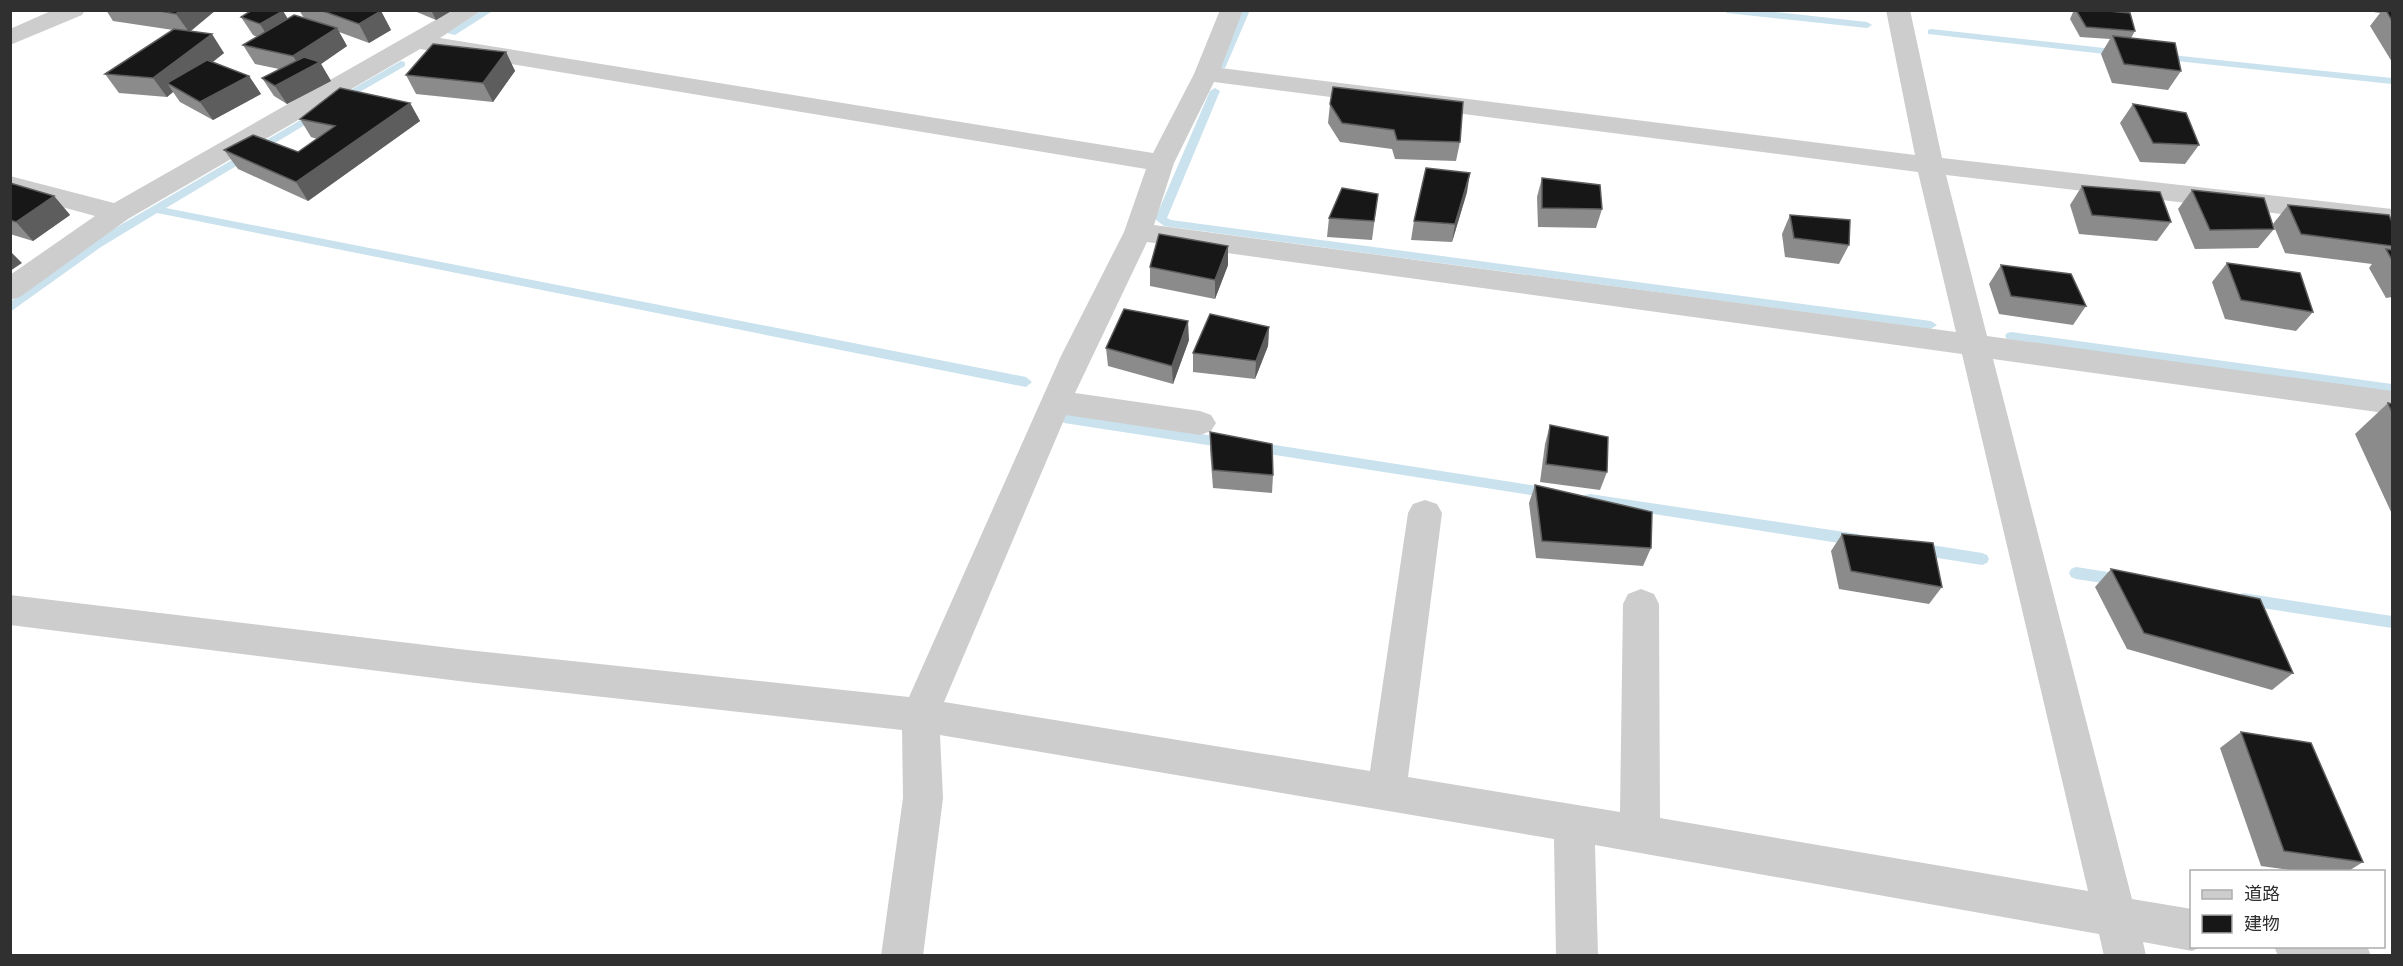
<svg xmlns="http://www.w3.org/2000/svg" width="2403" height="966" viewBox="0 0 2403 966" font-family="'Open Sans','Noto Sans JP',sans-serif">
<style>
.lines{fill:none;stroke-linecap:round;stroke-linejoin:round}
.stream{fill:#c9e2ee;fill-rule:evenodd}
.minor{fill:#cdcdcd;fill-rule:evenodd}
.wall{fill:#8b8b8b}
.shaded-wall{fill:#5d5d5d}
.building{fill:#171717;stroke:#5d5d5d;stroke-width:1.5}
</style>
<rect width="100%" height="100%" fill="#fff"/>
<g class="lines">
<!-- stream -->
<g class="stream">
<polygon points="482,10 494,10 455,35 447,33"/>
<polygon points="1240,10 1250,10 1226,66 1225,68 1217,68 1216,66"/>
<polygon points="1723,10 1758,10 1867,22 1872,25 1867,28 1727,13"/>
<polygon points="1931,29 2122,50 2127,53 2122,56 1928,34 1928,30"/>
<polygon points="2162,54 2392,78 2392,84 2158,59 2157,57"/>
<polygon points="401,61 405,62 405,66 344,101 340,102 335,99"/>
<polygon points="1215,88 1220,91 1167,218 1171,220 1931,321 1937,325 1931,329 1164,226 1155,219 1210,91"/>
<polygon points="316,111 320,112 320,116 166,208 1026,377 1032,382 1026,387 157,213 101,247 10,312 10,302 93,241"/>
<polygon points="2011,332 2392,384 2392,394 2007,339 2005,336 2007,333"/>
<polygon points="1064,413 1227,438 1234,443 1227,448 1064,423 1058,418"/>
<polygon points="1255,442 1550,488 1555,489 1557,493 1555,497 1550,498 1255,452 1248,447"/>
<polygon points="1590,494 1858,534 1863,536 1865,540 1863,544 1858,546 1590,504 1585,503 1583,499 1585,495"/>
<polygon points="1919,543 1982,553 1987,555 1989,559 1987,563 1982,565 1919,555 1914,553 1912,549 1914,545"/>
<polygon points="2076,567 2121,574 2126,576 2128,580 2126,584 2121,586 2076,579 2071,577 2069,573 2071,569"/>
<polygon points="2243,593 2392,616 2392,628 2243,605 2238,603 2236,599 2238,595"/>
</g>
<!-- minor -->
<g class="minor">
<polygon points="53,10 85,10 82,15 10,45 10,29"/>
<path d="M453,10H482L440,38L1153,153L1194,74L1220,10H1243L1221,68L1915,155L1886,10H1910L1942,158L2392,209V227L1946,175L1987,336L2392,391V414L1993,359L2132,899L2192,909V946H2203L2192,951L2143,942L2146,956H2104L2099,934L1595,845L1598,956H1556L1554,839L940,735L943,798L923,956H881L903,798L902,730L467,682L10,625V595L467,650L909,697L1061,356L1124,232L1146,169L420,49L128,219L20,297L10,300V275L95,216L10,193V176L114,203ZM1214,82L1918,172L1956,332L1154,225L1174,163ZM1147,242L1962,354L2088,891L1660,818L1659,604L1654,594L1641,589L1628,594L1623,604L1620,812L1408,777L1442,513L1437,504L1425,500L1413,504L1408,513L1370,771L944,702L1066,415L1200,435L1211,431L1216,423L1211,415L1200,411L1075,393Z"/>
<polygon points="2274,946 2367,946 2371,956 2278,956"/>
</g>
</g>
<!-- wall -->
<g class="wall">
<polygon points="106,10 216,10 190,32 224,53 213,62 249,76 261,94 213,120 180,102 173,92 167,97 119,93 105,74 173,30 113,21"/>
<polygon points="299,10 380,10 381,11 391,30 369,43 339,32 347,46 321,64 331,81 287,104 274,96 262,78 279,69 255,64 243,45 257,37 253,35 241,17 283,11 288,19 304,18"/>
<polygon points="412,10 453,10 436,20"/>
<polygon points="2074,10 2128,10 2127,12 2135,31 2131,38 2181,71 2168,90 2112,83 2101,54 2110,39 2080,37 2070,19"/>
<polygon points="2360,10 2392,10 2392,62 2370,26 2380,13"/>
<polygon points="506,52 515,71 493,102 416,94 406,75"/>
<polygon points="410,103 420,121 308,201 238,169 224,150 298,152 317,139 311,137 300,119"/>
<polygon points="1330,104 1460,142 1456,161 1395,159 1392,149 1340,142 1328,123"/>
<polygon points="2133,104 2199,145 2185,164 2140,162 2120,123"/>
<polygon points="1542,178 1602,209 1596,228 1538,227 1537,197"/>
<polygon points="10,183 54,196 70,215 33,241 10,234"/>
<polygon points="2082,186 2171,222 2157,241 2079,234 2070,205"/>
<polygon points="2192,190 2274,229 2258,248 2195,249 2178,209"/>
<polygon points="1467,192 1452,242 1411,240 1414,221"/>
<polygon points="1378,194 1372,240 1327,237 1329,218"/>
<polygon points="2288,205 2392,222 2392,297 2386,298 2369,268 2372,264 2285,253 2273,224"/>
<polygon points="1790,215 1849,245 1839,264 1785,257 1782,234"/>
<polygon points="2227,263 2313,312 2296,331 2225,319 2212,282"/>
<polygon points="1228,265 1215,299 1150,286 1150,267"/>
<polygon points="2001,265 2086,306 2073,325 1999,314 1989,284"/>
<polygon points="1269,327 1268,346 1255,379 1193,372 1193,353"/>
<polygon points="1189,340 1173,384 1108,366 1106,348"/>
<polygon points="2388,403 2392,404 2392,514 2355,434"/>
<polygon points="1550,425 1607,472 1600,490 1540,482 1545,444"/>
<polygon points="1210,432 1273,475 1272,493 1213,488 1210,450"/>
<polygon points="1535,485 1651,548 1643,566 1536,558 1529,503"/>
<polygon points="1842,534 1942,587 1929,604 1839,589 1831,551"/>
<polygon points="2111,569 2293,673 2272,690 2127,649 2095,587"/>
<polygon points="2241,732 2363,862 2347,872 2304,872 2261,866 2220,748"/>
</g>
<!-- shaded-wall -->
<g class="shaded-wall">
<polygon points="180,10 216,10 189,32 176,14"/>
<polygon points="431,10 453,10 436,20"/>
<polygon points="283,11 294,30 271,42 260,24"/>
<polygon points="381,11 391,30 369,43 359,24"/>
<polygon points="337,28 347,46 321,64 331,81 287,104 275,86 303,71 293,56"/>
<polygon points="212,34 224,53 177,89 167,83 173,92 167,97 153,78"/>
<polygon points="506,52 515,71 493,102 483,83"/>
<polygon points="249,76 261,94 213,120 200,102"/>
<polygon points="410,103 420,121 308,201 296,182"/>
<polygon points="1470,173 1467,192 1452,242 1455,224"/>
<polygon points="54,196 70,215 33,241 16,222"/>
<polygon points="1228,246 1228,265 1215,299 1215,280"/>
<polygon points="10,251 22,263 10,271"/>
<polygon points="1188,321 1189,340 1173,384 1172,366"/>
<polygon points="1269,327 1268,346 1255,379 1256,361"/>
</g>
<!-- building -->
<g class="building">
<polygon points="154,10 180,10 176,14"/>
<polygon points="252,10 281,10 283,11 260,24 241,17"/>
<polygon points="320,10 380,10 381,11 359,24"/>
<polygon points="2076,10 2097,10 2130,13 2135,31 2086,27"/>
<polygon points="2386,10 2392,10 2392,21"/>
<polygon points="294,15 337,28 293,56 243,45"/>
<polygon points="174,29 212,34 153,78 105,74"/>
<polygon points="2113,36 2175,43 2181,71 2124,64"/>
<polygon points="433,44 506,52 483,83 406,75"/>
<polygon points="304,57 320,62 275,86 262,78"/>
<polygon points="207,60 249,76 200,102 167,83"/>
<polygon points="1333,87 1463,102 1460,142 1397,140 1394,130 1342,123 1330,104"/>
<polygon points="340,88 410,103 296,182 224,150 253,135 298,152 335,126 300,119"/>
<polygon points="2133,104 2186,113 2199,145 2153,143"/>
<polygon points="1426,168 1470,173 1455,224 1414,221"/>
<polygon points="1542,178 1600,185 1602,209 1542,208"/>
<polygon points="10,183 54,196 16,222 10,220"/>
<polygon points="2082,186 2160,192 2171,222 2092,215"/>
<polygon points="1342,188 1378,194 1374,221 1329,218"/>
<polygon points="2192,190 2264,198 2274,229 2210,230"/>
<polygon points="2288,205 2389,215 2392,222 2392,246 2301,234"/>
<polygon points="1790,215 1850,220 1849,245 1794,238"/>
<polygon points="1159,234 1228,246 1215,280 1150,267"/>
<polygon points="2386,249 2392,250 2392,260"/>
<polygon points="2227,263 2300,273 2313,312 2241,300"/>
<polygon points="2001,265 2071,274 2086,306 2011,296"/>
<polygon points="1124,309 1188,321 1172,366 1106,348"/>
<polygon points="1210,314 1269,327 1256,361 1193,353"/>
<polygon points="2388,403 2392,404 2392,412"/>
<polygon points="1550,425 1608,437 1607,472 1546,464"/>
<polygon points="1210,432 1272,444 1273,475 1213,470"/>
<polygon points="1535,485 1652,512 1651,548 1542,541"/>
<polygon points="1842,534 1933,543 1942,587 1851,571"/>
<polygon points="2111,569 2260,599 2293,673 2144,633"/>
<polygon points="2241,732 2311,743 2363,862 2284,851"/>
</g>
<!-- border -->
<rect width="2403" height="966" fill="none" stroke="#303030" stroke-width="24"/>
<!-- legend -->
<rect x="2190" y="870" width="195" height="78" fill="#ffffff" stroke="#acacac" stroke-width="1.5"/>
<rect x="2202" y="890" width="30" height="9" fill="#cdcdcd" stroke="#acacac" stroke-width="1.5"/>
<text x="2244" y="900" font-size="18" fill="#303030">道路</text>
<rect x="2202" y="915" width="30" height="18" fill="#171717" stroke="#acacac" stroke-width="1.5"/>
<text x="2244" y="930" font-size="18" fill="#303030">建物</text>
</svg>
